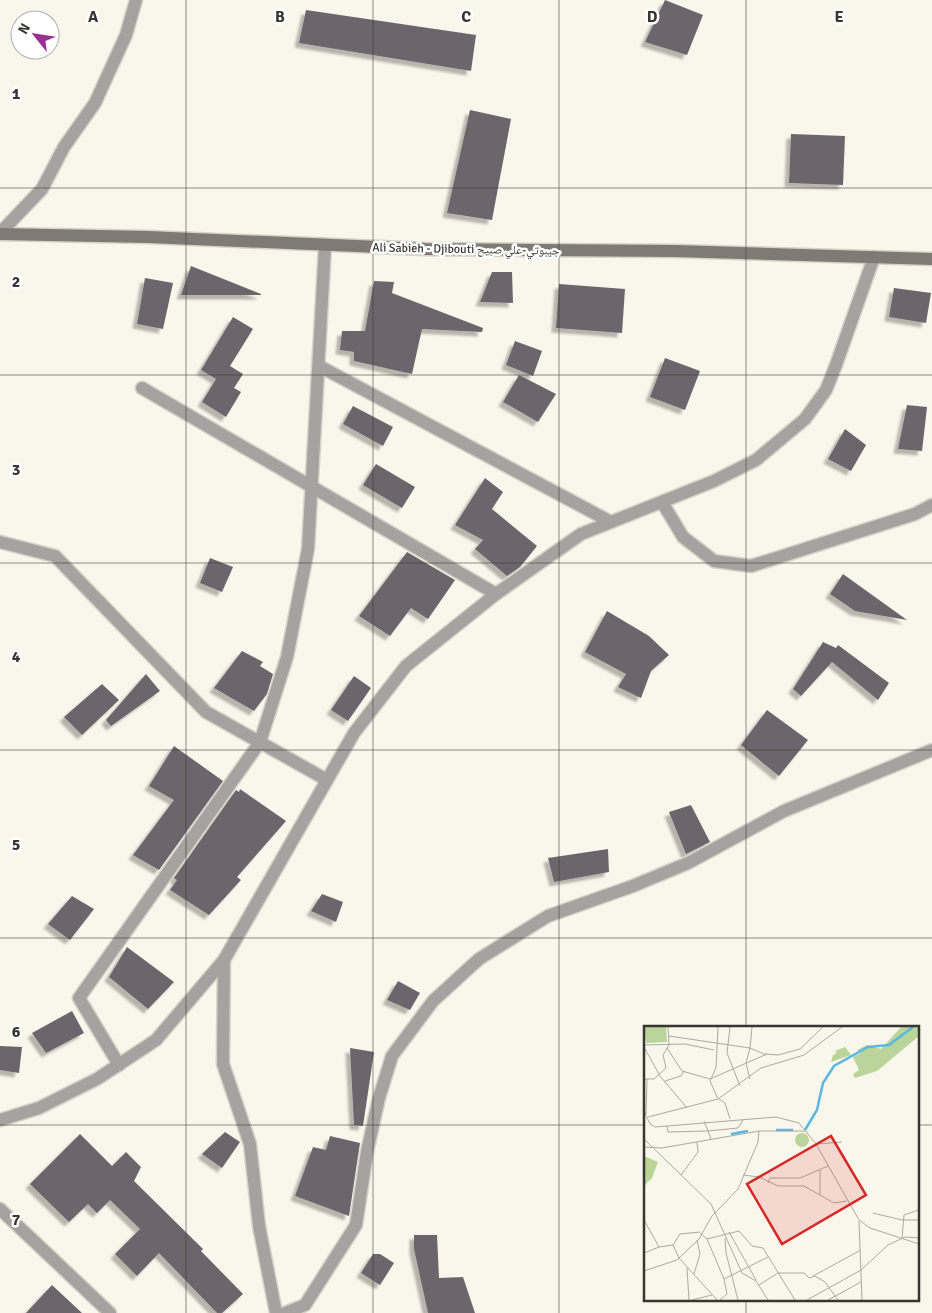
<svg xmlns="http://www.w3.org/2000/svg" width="932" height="1313" viewBox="0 0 932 1313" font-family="Signika,'Noto Naskh Arabic',sans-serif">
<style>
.building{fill:#6d656c;filter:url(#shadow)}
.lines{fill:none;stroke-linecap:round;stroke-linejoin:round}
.lane-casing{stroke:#d6d3ca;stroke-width:15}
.street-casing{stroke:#d6d3ca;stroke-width:15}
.secondary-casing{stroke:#d6d3ca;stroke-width:15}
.lane{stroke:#a6a29f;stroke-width:12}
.street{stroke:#a6a29f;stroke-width:12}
.secondary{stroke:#807a75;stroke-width:12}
.grid{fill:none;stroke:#373632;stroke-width:1;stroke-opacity:0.55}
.labels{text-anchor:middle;stroke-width:5;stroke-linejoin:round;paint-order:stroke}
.street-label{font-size:12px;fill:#373632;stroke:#fff}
.inset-river{fill:none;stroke:#5bb8e2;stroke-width:2.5}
.inset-road{fill:none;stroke:#aba9a1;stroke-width:1}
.view{fill:#d62828;fill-opacity:0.15;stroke:#d62828;stroke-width:2.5}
.inset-edge{fill:none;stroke:#373632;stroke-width:2.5}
.grid-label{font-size:16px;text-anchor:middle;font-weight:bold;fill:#373632;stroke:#fff;stroke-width:5;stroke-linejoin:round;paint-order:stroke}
</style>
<defs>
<filter id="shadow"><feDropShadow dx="-4.5" dy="4.5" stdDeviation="1" flood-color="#0004"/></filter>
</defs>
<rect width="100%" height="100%" fill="#f9f6eb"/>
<!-- building -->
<g class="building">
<polygon points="665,0 703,15 687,55 645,42"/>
<polygon points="306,10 476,35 471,71 299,43"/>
<polygon points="470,110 511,119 492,220 447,213"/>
<polygon points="791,134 845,136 843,185 789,183"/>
<polygon points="191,266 261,294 261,295 181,295"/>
<polygon points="492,272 512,272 513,303 480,302"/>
<polygon points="145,278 173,283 163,329 137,324"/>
<polygon points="374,281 394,282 392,293 483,328 482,332 422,329 412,374 354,361 354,352 340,350 342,331 365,331"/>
<polygon points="559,284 625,289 622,333 556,328"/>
<polygon points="894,288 931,293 926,323 889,317"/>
<polygon points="233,317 253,329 230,366 243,374 234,388 241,392 226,417 202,402 216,379 201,370"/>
<polygon points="515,341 542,351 533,376 506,365"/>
<polygon points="665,358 700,371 685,410 650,397"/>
<polygon points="519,375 556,394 538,422 503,402"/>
<polygon points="907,405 927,407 922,451 898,449"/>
<polygon points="353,406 393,427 383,446 343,424"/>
<polygon points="845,429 866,445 851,471 828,459"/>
<polygon points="376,464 415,487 402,508 363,485"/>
<polygon points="485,478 503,492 492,509 537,546 520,567 507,576 475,549 483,540 455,525"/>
<polygon points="407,552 455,580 428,619 411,608 390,636 359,616"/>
<polygon points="210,558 233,567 222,592 200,583"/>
<polygon points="843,574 907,620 855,611 830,594"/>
<polygon points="607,611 649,636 669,655 651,671 641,698 618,687 626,674 585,652"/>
<polygon points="823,642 836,648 838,645 889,683 878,700 832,662 801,696 793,689"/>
<polygon points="242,651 263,662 260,666 273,674 267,694 254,711 214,688"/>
<polygon points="146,674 160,691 111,726 106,720"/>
<polygon points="354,676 371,688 348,721 331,710"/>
<polygon points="102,684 119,700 82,735 64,717"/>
<polygon points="767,710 808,740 779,776 741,745"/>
<polygon points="174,746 223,781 159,870 133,855 174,800 149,786"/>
<polygon points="240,789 286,821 237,877 241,880 209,915 170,890 177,880 174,878 236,790 239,792"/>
<polygon points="691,805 710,842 686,854 669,812"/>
<polygon points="608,849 609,872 554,882 548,858"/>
<polygon points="322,894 343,902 336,922 311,911"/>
<polygon points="72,896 94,909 70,940 48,924"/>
<polygon points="127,947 174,982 148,1009 109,977"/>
<polygon points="398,981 420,993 410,1010 387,1000"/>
<polygon points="72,1011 84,1033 46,1053 32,1033"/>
<polygon points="0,1046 22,1047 19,1073 0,1070"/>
<polygon points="350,1048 374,1052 363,1126 354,1125"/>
<polygon points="225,1132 240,1142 222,1168 202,1154"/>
<polygon points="80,1134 112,1166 126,1152 141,1167 134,1181 203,1249 201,1251 243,1294 222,1313 217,1313 159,1253 137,1276 115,1254 140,1229 110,1200 97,1213 88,1204 69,1222 30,1184"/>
<polygon points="330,1136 360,1143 349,1216 295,1196 313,1147 326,1150"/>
<polygon points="414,1235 437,1235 439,1278 463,1277 475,1313 428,1313 414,1249"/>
<polygon points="373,1254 380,1254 394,1263 380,1285 361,1273"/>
<polygon points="52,1285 82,1313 26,1313"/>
</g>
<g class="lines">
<defs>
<g id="lane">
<polyline points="142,388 496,594"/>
<polyline points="662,502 683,537 714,561 751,566 915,514 932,505"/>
<polyline points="0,542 55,556 206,712 327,780"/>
<polyline points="224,960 223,1064 250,1144 259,1226 276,1313"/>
<polyline points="0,1209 110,1313"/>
<polyline points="285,1313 305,1305 356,1225 367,1152 379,1098 392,1056 433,1001 479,959 548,916 633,886 688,863 784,811 932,750"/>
</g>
<g id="street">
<polyline points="0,233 42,189 64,147 95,103 126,35 136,0"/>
<polyline points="319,366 611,522"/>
<polyline points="119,1065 79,998 260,742 287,657 308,549 325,246"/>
<polyline points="0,1120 39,1108 97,1079 156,1040 224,960 354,733 406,666 496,594 581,534 714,481 756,460 805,419 826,390 836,365 874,257"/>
</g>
<polyline id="secondary" points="0,234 148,237 425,249 676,251 932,259"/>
</defs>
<!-- lane casing -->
<use href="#lane" class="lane-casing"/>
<!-- street casing -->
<use href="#street" class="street-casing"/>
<!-- secondary casing -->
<use href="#secondary" class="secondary-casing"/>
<!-- lane -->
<use href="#lane" class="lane"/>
<!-- street -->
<use href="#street" class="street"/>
<!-- secondary -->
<use href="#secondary" class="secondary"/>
</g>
<!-- grid -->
<path class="grid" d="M186,0V1313M373,0V1313M559,0V1313M746,0V1027M0,188H932M0,375H932M0,563H932M0,750H932M0,938H932M0,1125H646M918,1125H932M746,1299V1313"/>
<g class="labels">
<!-- street labels -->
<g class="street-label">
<text transform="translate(466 249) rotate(1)" y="4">Ali Sabieh - Djibouti جيبوتي-علي صبيح</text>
</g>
</g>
<!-- overview -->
<g transform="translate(644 1026)">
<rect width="275" height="275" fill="#f9f6eb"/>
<path d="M0,1H22L23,16L2,17ZM257,1H275V10L233,45L211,52L209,48L215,44L209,31L217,27L213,24L223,19L237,23ZM201,21L207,29L187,36L189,29L193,27L191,25ZM151 114a7 7 0 1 1 14 0a7 7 0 1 1-14 0ZM0,130L14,136L8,152L0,160Z" fill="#bbd49a"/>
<path class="inset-river" d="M132,104H149M161,104L173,84L179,57L190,40L224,21L245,19L269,1M87,108L104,105"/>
<path class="inset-road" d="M86,1L83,27L96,60M25,10L106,22L108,1M0,19L41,18L70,24M0,21L16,50L43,82M23,22L38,45L66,53L123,28M0,53H10L22,42L19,29L25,19L24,1M106,53L102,37L106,22L120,28L134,29L156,23L179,1M21,55L37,50L40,45M74,73L117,42L160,29L198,1M75,73L81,77L86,93M0,85L6,98L11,101L132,91L155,97L172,118L215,194L226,202L275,218M2,88L3,53M4,91L74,73L66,55L72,42L74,1M23,100L24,106L64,105L60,95M0,113L67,178L98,247L112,255L124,274M67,113L64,105L94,102L99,94M172,118L198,116M0,121L18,122L115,105H162M176,144V168M37,149L54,126L53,116M99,149L115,151L134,160H160L190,177L203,175M124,157L126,152H156L184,140M229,187L258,194H275M0,194L15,221L29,219L35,232L73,274M215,195L218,274M85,206L112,254M56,207L63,213L80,253L124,231M81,212L82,227L94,274M258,212L260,189L275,184M63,213L95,205L108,220L119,222L151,274M29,219L36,208L56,206M0,227L15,221M43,242L45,274M0,245L33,234L55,213L68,190L94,163L114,116L115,105M50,248L56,228L53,214M169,250L217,224M115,259L134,247H160L165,252L171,250L181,256L194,274M48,274L68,269M76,274L83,268L80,253M163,274L217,244L244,219L261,211L275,212M184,274L217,256"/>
<path class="view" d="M187,110L222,169L138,218L103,158Z"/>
<rect width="275" height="275" class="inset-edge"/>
</g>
<g class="grid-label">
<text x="93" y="22">A</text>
<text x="280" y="22">B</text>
<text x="466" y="22">C</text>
<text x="652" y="22">D</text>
<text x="839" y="22">E</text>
<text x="16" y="99">1</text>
<text x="16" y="287">2</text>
<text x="16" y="475">3</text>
<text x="16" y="662">4</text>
<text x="16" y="850">5</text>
<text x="16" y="1037">6</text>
<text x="16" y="1225">7</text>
</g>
<!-- north arrow -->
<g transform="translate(35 35) rotate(300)"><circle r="24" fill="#ffffff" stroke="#afafad"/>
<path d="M0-4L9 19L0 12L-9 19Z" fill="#9a3092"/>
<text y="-8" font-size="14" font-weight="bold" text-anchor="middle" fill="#373632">N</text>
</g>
</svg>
